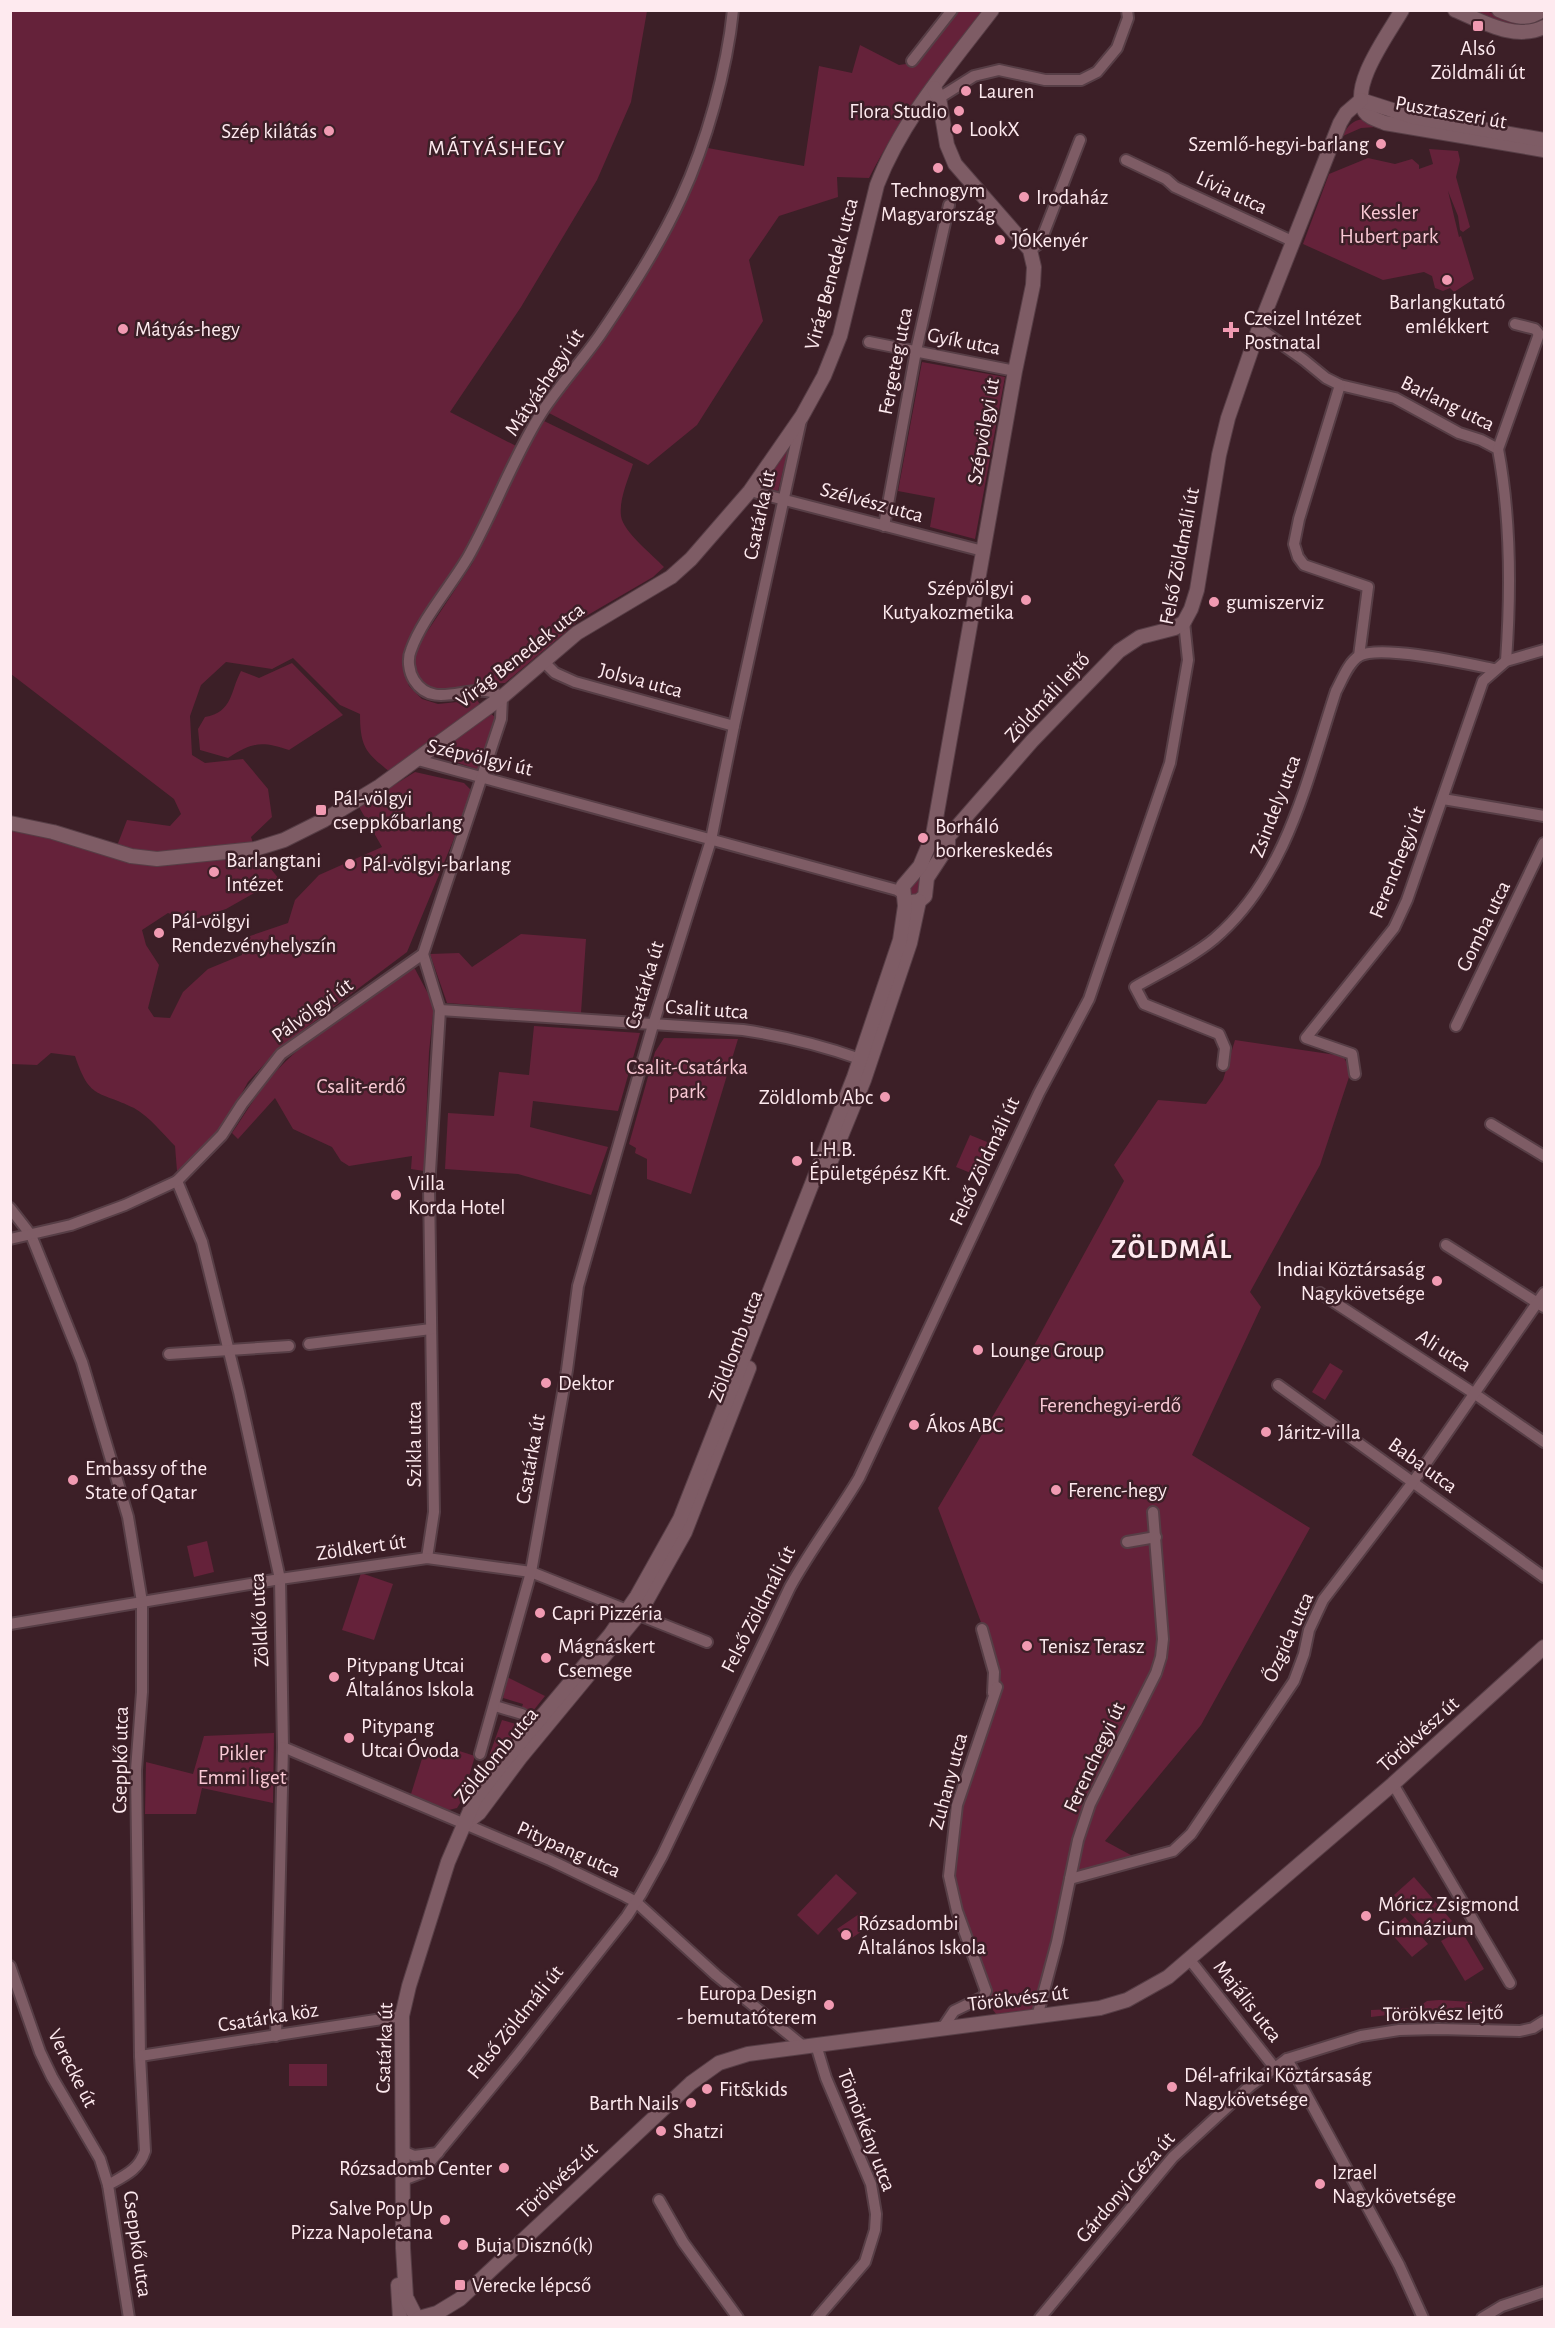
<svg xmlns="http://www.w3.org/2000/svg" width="1555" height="2328" viewBox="0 0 1555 2328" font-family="'Alegreya Sans',sans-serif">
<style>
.green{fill:#65223a}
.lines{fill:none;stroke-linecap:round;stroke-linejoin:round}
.minor-casing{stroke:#573e46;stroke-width:14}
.tertiary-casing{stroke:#573e46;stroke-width:16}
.minor{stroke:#7e5c65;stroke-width:10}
.tertiary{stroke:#7e5c65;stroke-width:14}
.poi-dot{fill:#f19ab2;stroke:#3c1f27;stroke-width:2}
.labels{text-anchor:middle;stroke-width:5;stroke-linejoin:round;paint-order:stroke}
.poi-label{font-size:21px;fill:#feeaef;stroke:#3c1f27;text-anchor:start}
.street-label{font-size:21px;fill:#feeaef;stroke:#3c1f27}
.park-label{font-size:21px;fill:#fac9d5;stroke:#3c1f27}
.neighbourhood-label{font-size:22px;letter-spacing:1.5px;fill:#feeaef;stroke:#3c1f27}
.district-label{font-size:27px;font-weight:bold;letter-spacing:1.5px;fill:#feeaef;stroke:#3c1f27}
</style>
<rect width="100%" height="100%" fill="#3c1f27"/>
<!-- green -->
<g class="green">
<path d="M11,11H647L631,102L597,180L521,307L450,412L518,447L477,533L409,646L404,669L409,686L422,699L438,704L477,700L482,707L395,776C368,754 360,751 360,714L340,705L293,658L272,669L226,662L201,685L190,716L192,755L205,763L243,759L268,789L272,817L251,837L255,849L279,879L226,909L189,921L168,913L142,930L146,945L159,965L148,1008L154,1017L170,1018L183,992L208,969L242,955L241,939L288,923L295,900L319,875L382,847L359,807L415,772L464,783L470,789V800L407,952L279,1048L248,1082L221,1131L177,1171L175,1146C162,1133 150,1117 134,1108C97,1090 90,1100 75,1056L51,1053L37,1065L11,1064V824L115,851L127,820L170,826L181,814L174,799L11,674Z"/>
<path d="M957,11H984C942,65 900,117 869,178L837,177L838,197L779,216L749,260L763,321L697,425L648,465L549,413L623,309L674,223L708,148L804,166L819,66L852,73L860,45L899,65L913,63Z"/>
<polygon points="1468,11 1486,11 1520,23 1519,30"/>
<path d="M1363,119L1376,127L1361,128L1343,136C1346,127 1353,120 1363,119Z"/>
<polygon points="1429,149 1458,151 1460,160 1456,177 1470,227 1463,232 1460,230 1458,216 1448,191 1459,237 1461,236 1474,279 1454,292 1450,288 1443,291 1435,288 1432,276 1424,272 1383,280 1303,244 1329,174 1368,158 1395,164 1412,159 1419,165 1419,169 1433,164"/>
<polygon points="922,362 1005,377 975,539 930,527 935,498 898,491"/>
<path d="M544,421L633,464C628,480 619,499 621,516C623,532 653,555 664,567L653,577L581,619L505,683L460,686L449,694C421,691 412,678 415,650L472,564L529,446Z"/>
<polygon points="789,446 778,491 763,487 762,484"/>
<path d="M292,663L343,715L289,750C261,741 253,742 228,758L200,750L198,729L205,717C233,712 230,692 241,671L259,678Z"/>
<polygon points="490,713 495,717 482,767 479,770 447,759 444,752 446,743"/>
<polygon points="940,838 944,841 924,894 909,897 906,885 936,840"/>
<polygon points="521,934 586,939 581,1013 447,1003 430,954 459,953 472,967"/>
<path d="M412,967L415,969L434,1005L429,1052L424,1171L411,1169L412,1156L349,1166L341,1161L332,1147L293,1129L275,1098L238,1139L232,1133C249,1108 264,1082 285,1062C323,1025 371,999 412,967Z"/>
<polygon points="534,1026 640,1033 618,1111 533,1101 530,1127 608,1147 591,1195 518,1174 445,1169 448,1113 494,1116 499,1072 529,1075"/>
<polygon points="664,1038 738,1039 691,1194 647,1179 647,1159 635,1153 636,1148 629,1144 655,1052"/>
<polygon points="1235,1040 1343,1056 1351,1071 1320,1165 1250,1292 1261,1307 1192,1455 1310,1528 1201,1725 1105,1841 1140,1860 1070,1879 1037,2017 1003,2023 983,1997 957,1911 952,1841 986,1717 996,1662 938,1508 1025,1362 1124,1181 1114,1165 1158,1100 1206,1104 1223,1080"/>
<polygon points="970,1135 997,1146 983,1178 956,1167"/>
<polygon points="1330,1363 1343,1371 1325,1400 1312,1392"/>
<polygon points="207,1541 214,1572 194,1577 187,1546"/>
<polygon points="361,1573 393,1584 374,1640 342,1630"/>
<polygon points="507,1677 545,1696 494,1760 489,1756 502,1720 516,1724 523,1704 503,1698"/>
<polygon points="274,1733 273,1803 202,1788 196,1814 145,1814 146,1762 193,1774 204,1736"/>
<polygon points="433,1746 447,1752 453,1749 475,1756 462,1800 457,1808 449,1810 411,1794 425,1749"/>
<polygon points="836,1874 857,1893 818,1935 797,1915"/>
<polygon points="1414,1877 1452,1921 1432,1938 1394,1895"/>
<polygon points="862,1912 871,1925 846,1942 837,1929"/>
<polygon points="1405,1917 1428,1944 1412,1957 1389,1931"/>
<polygon points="1461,1930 1484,1969 1465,1981 1441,1941"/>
<polygon points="1439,2000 1472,2002 1471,2010 1437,2009 1371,2017 1371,2010 1417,2008 1427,2001"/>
<rect x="289" y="2064" width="38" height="22"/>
</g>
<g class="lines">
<defs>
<g id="minor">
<polyline points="912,61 952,10"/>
<polyline points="939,98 974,76 999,70 1045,80 1081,80 1097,72 1117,48 1128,18 1127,10"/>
<polyline points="1126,160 1166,179 1175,187 1292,241"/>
<polyline points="1030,250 1040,243 1080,140"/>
<path d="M1259,328L1304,360L1326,378L1340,385L1395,398L1459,433L1481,440L1498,449C1511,518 1511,591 1506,661"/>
<polyline points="869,342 1015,371"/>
<polyline points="1340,385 1299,519 1294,544 1298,557 1304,565 1368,587 1359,656"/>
<polyline points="1498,449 1539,334 1535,329 1515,324"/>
<polyline points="750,491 983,551"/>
<polyline points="884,526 916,351 949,205"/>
<polyline points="543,661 555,673 575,682 734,726"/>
<polyline points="418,760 897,890 903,894"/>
<polyline points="1443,799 1544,816"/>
<polyline points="423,954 440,1010 429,1188 434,1512 427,1558"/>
<path d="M440,1010L743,1030C783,1036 821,1045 860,1059"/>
<polyline points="1456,1026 1544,843"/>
<path d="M1223,1065L1225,1048L1219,1034L1144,1004L1135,987C1161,972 1191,958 1214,939C1287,877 1307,779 1336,691C1342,680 1348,663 1359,656C1380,644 1469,664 1494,669"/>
<polyline points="1355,1074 1352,1054 1306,1038 1394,928 1407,900 1483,681 1506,661 1544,650"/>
<polyline points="1491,1124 1544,1156"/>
<polyline points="177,1181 202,1242 239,1392 280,1579 283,1747 276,2036"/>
<path d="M10,1208L31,1235L82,1362L128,1517L142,1602V1692L136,1770L140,2056L145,2151C139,2170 124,2176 108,2185L129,2318"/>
<path d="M10,1239L71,1225L125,1205L177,1181L222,1135L242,1104L281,1054L423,954L501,719L502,697C476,677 435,714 414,680C409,672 407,659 411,650C422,619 451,586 468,557C494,511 512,460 540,415C558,387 581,362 600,335C629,292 659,246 681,198C706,144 727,70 733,10"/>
<polyline points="1446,1245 1544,1307"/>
<polyline points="1320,1293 1475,1394 1544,1442"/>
<polyline points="309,1344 431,1329"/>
<polyline points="169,1354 289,1346"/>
<polyline points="1278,1385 1544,1577"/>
<polyline points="1127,1542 1156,1537"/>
<polyline points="10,1624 280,1579 427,1558 531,1572 707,1642"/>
<polyline points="982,1629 994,1672 993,1693"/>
<polyline points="495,1706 522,1714 536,1722"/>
<polyline points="283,1747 550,1860 625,1896 636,1902 716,1975 803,2046"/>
<polyline points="480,1754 531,1572 567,1370 578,1286 653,1025 711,840 734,726 801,420"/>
<polyline points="1393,1784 1510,1983"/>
<polyline points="1070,1879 1173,1851 1191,1834 1294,1681 1304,1654 1309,1630 1323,1600 1413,1482 1544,1293"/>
<polyline points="1190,1960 1274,2067"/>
<polyline points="10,1966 40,2052 52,2077 100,2159 108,2185"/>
<polyline points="1037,2017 1057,1942 1078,1840 1090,1804 1156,1673 1161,1657 1163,1639 1153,1512"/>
<polyline points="942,2029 954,2011 983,1997 986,1991 957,1911 949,1876 957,1805 997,1687"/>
<polyline points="816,2045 826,2078 871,2184 876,2214 875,2230 865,2262 817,2318"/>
<polyline points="140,2056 402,2016"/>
<polyline points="1287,2059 1399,2265 1423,2318"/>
<polyline points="403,2151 414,2156 438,2153"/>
<path d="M403,2180L421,2173L517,2056L627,1916L641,1894L662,1856L790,1587C811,1549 837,1515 859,1478L1039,1093L1089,999L1170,763L1188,660L1184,622"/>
<polyline points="659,2200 683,2242 738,2318"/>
<polyline points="1040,2318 1173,2157 1250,2086 1287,2059 1361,2036 1399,2030 1438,2029 1520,2031 1533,2028 1544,2021"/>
<polyline points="1482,2318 1502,2306 1544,2292"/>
</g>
<g id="tertiary">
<path d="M1402,10C1389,33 1348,87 1365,112C1369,118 1378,120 1385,123L1544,150"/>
<path d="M1455,10C1484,22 1514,41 1544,27"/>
<path d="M1499,10C1515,17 1527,21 1542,10"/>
<polyline points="1361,100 1414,117 1544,140"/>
<path d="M10,823L53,832L131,856L157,859L255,849L284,840L324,820L380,786L502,697L577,633L671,577L691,559L750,491L802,416L824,376L840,336L877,185C902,120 950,65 992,10"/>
<polyline points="948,837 1032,741 1119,651 1140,637 1175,628 1184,622 1191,609 1197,590 1219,455 1228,418 1259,328 1340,123 1346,113 1361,100"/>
<polyline points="911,902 919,901 925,896 927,878 948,846 948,837 942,833"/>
<polyline points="830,1163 864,1080 910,943 919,901"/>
<polyline points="465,1824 479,1813 520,1758 639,1614 685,1532 749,1368"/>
<polyline points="398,2285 400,2318"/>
<polyline points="416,2317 406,2297 403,2248 402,2016 409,1986 448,1862 475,1799 501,1765 610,1635 637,1596 680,1519 854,1077 900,940 905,906 903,886 920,866 933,835 1015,371 1033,285 1034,267 1030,250 955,164 947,145 939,98 934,88"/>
<polyline points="419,2318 437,2313 460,2299 691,2083 719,2063 748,2054 1100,2008 1127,2000 1168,1977 1393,1784 1544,1647"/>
</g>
</defs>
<!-- minor casing -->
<use href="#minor" class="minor-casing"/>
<!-- tertiary casing -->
<use href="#tertiary" class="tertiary-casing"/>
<!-- minor -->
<use href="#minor" class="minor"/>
<!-- tertiary -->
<use href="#tertiary" class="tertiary"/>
</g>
<!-- markers -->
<g class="poi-dot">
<rect x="1472" y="20" width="12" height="12" rx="3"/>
<circle cx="966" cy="91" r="6"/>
<circle cx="959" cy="111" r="6"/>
<circle cx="957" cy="129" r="6"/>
<circle cx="329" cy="131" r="6"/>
<circle cx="1381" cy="144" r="6"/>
<circle cx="938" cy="168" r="6"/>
<circle cx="1024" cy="197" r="6"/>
<circle cx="1000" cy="240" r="6"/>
<circle cx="1447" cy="280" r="6"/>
<circle cx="123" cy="329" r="6"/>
<path d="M1228 321h6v6h6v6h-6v6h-6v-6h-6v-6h6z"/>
<circle cx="1026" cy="600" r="6"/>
<circle cx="1214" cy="602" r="6"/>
<rect x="315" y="804" width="12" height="12" rx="3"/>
<circle cx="923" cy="838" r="6"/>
<circle cx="350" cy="864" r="6"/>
<circle cx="214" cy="872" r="6"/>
<circle cx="159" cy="933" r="6"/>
<circle cx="885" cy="1097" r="6"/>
<circle cx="797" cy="1161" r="6"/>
<circle cx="396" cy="1195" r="6"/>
<circle cx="1437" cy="1281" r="6"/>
<circle cx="978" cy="1350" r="6"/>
<circle cx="546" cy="1383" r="6"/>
<circle cx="914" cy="1425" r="6"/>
<circle cx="1266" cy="1432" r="6"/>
<circle cx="73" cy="1480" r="6"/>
<circle cx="1056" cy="1490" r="6"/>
<circle cx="540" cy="1613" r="6"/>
<circle cx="1027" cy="1646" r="6"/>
<circle cx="546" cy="1658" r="6"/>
<circle cx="334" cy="1677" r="6"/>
<circle cx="349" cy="1738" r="6"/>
<circle cx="1366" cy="1916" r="6"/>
<circle cx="846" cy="1935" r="6"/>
<circle cx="829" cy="2005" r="6"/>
<circle cx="1172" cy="2087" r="6"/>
<circle cx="707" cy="2089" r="6"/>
<circle cx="691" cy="2103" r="6"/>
<circle cx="661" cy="2131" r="6"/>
<circle cx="504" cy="2168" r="6"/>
<circle cx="1320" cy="2184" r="6"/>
<circle cx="445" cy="2220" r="6"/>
<circle cx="463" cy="2245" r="6"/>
<rect x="454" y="2279" width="12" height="12" rx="3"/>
</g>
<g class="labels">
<!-- poi labels -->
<g class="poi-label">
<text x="1478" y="55" text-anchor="middle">Alsó<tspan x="1478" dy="24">Zöldmáli út</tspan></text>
<text x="978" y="98">Lauren</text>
<text x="947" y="118" text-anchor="end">Flora Studio</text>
<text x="969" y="136">LookX</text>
<text x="317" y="138" text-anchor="end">Szép kilátás</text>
<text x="1369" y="151" text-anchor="end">Szemlő-hegyi-barlang</text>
<text x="938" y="197" text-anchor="middle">Technogym<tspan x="938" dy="24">Magyarország</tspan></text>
<text x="1036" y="204">Irodaház</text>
<text x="1012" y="247">JÓKenyér</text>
<text x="1447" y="309" text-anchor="middle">Barlangkutató<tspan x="1447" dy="24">emlékkert</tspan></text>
<text x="1244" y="325">Czeizel Intézet<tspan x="1244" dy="24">Postnatal</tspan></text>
<text x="135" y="336">Mátyás-hegy</text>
<text x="1014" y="595" text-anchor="end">Szépvölgyi<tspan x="1014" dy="24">Kutyakozmetika</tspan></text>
<text x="1226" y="609">gumiszerviz</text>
<text x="333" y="805">Pál-völgyi<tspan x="333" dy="24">cseppkőbarlang</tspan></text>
<text x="935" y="833">Borháló<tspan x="935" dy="24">borkereskedés</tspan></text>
<text x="226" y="867">Barlangtani<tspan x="226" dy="24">Intézet</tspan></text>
<text x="362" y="871">Pál-völgyi-barlang</text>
<text x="171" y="928">Pál-völgyi<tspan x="171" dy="24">Rendezvényhelyszín</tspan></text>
<text x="873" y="1104" text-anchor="end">Zöldlomb Abc</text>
<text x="809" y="1156">L.H.B.<tspan x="809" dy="24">Épületgépész Kft.</tspan></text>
<text x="408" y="1190">Villa<tspan x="408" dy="24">Korda Hotel</tspan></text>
<text x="1425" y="1276" text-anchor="end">Indiai Köztársaság<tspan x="1425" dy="24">Nagykövetsége</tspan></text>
<text x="990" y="1357">Lounge Group</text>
<text x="558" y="1390">Dektor</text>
<text x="926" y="1432">Ákos ABC</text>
<text x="1278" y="1439">Járitz-villa</text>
<text x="85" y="1475">Embassy of the<tspan x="85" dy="24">State of Qatar</tspan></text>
<text x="1068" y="1497">Ferenc-hegy</text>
<text x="552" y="1620">Capri Pizzéria</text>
<text x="558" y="1653">Mágnáskert<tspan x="558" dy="24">Csemege</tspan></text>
<text x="1039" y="1653">Tenisz Terasz</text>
<text x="346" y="1672">Pitypang Utcai<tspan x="346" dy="24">Általános Iskola</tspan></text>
<text x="361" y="1733">Pitypang<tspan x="361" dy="24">Utcai Óvoda</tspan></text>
<text x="1378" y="1911">Móricz Zsigmond<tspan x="1378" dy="24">Gimnázium</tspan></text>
<text x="858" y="1930">Rózsadombi<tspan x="858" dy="24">Általános Iskola</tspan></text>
<text x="817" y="2000" text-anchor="end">Europa Design<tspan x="817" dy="24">- bemutatóterem</tspan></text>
<text x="1184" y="2082">Dél-afrikai Köztársaság<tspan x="1184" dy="24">Nagykövetsége</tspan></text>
<text x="719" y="2096">Fit&amp;kids</text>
<text x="679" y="2110" text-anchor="end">Barth Nails</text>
<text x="673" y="2138">Shatzi</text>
<text x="492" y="2175" text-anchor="end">Rózsadomb Center</text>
<text x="1332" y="2179">Izrael<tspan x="1332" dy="24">Nagykövetsége</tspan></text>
<text x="433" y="2215" text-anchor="end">Salve Pop Up<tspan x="433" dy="24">Pizza Napoletana</tspan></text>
<text x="475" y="2252">Buja Disznó(k)</text>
<text x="472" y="2292">Verecke lépcső</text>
</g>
<!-- street labels -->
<g class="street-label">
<text transform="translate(1451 112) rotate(10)" y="7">Pusztaszeri út</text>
<text transform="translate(1232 192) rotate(25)" y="7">Lívia utca</text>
<text transform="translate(831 274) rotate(-75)" y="7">Virág Benedek utca</text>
<text transform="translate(964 341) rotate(11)" y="7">Gyík utca</text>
<text transform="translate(895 361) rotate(-79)" y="7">Fergeteg utca</text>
<text transform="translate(544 382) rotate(-56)" y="7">Mátyáshegyi út</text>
<text transform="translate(1448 403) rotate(26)" y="7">Barlang utca</text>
<text transform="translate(983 431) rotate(-80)" y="7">Szépvölgyi út</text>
<text transform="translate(872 502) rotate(15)" y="7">Szélvész utca</text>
<text transform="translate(759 515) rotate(-78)" y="7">Csatárka út</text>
<text transform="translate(1179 556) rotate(-79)" y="7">Felső Zöldmáli út</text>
<text transform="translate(520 655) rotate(-38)" y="7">Virág Benedek utca</text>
<text transform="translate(641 680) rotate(15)" y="7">Jolsva utca</text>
<text transform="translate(1047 697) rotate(-47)" y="7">Zöldmáli lejtő</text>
<text transform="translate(480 757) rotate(13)" y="7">Szépvölgyi út</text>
<text transform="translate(1275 806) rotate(-69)" y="7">Zsindely utca</text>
<text transform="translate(1397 862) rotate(-68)" y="7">Ferenchegyi út</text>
<text transform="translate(1483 926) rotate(-64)" y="7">Gomba utca</text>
<text transform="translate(644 985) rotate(-73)" y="7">Csatárka út</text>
<text transform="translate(707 1009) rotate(4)" y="7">Csalit utca</text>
<text transform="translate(312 1010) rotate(-36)" y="7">Pálvölgyi út</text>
<text transform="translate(984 1161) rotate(-65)" y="7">Felső Zöldmáli út</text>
<text transform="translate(735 1346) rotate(-69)" y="7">Zöldlomb utca</text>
<text transform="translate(1444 1350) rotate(33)" y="7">Ali utca</text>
<text transform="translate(414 1444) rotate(-90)" y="7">Szikla utca</text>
<text transform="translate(530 1459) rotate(-80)" y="7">Csatárka út</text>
<text transform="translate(1423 1465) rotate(36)" y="7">Baba utca</text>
<text transform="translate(361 1547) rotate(-8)" y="7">Zöldkert út</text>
<text transform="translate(758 1609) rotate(-63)" y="7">Felső Zöldmáli út</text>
<text transform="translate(259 1620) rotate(-93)" y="7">Zöldkő utca</text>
<text transform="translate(1288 1637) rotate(-66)" y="7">Őzgida utca</text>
<text transform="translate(1418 1734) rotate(-42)" y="7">Törökvész út</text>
<text transform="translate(496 1755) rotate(-50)" y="7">Zöldlomb utca</text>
<text transform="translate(1094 1757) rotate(-65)" y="7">Ferenchegyi út</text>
<text transform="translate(120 1760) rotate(-89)" y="7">Cseppkő utca</text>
<text transform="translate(948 1781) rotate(-75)" y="7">Zuhany utca</text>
<text transform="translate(569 1849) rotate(24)" y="7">Pitypang utca</text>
<text transform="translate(1018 1998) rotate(-7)" y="7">Törökvész út</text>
<text transform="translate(1248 2001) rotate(52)" y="7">Majális utca</text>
<text transform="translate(1443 2013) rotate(-1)" y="7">Törökvész lejtő</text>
<text transform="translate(268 2017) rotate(-9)" y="7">Csatárka köz</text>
<text transform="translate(515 2022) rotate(-51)" y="7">Felső Zöldmáli út</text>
<text transform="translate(384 2048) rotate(-88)" y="7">Csatárka út</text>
<text transform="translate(73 2068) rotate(63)" y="7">Verecke út</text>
<text transform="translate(867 2130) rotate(69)" y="7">Tömörkény utca</text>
<text transform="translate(557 2180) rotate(-43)" y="7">Törökvész út</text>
<text transform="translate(1125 2187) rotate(-49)" y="7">Gárdonyi Géza út</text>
<text transform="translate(138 2244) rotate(82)" y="7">Cseppkő utca</text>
</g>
<!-- park labels -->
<g class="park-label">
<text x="1389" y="219">Kessler<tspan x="1389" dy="24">Hubert park</tspan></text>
<text x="687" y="1074">Csalit-Csatárka<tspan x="687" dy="24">park</tspan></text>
<text x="361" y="1093">Csalit-erdő</text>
<text x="1110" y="1412">Ferenchegyi-erdő</text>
<text x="242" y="1760">Pikler<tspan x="242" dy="24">Emmi liget</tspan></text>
</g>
<!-- neighbourhood labels -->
<g class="neighbourhood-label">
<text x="497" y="155">MÁTYÁSHEGY</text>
</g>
<!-- district labels -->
<g class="district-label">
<text x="1172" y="1258">ZÖLDMÁL</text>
</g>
</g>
<!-- border -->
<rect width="1555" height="2328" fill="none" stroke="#feeaef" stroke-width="24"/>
</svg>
